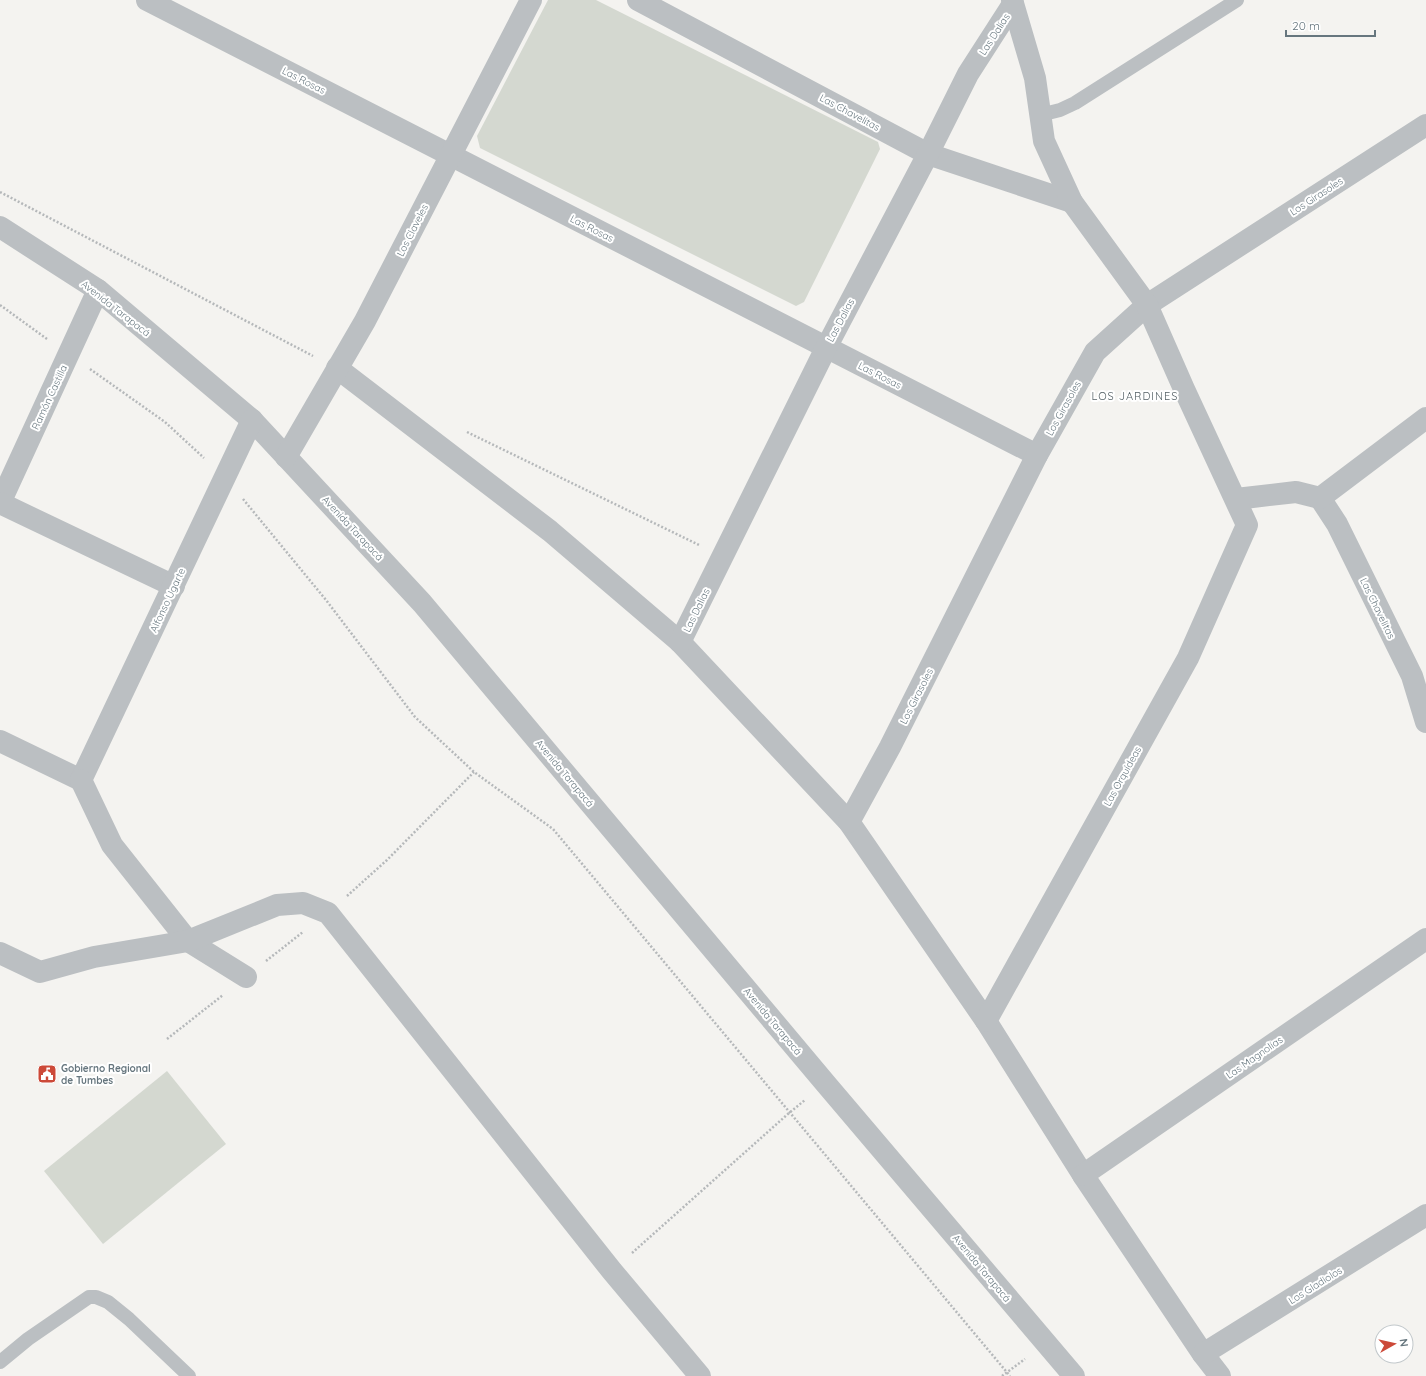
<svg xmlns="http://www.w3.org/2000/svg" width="1426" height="1376" viewBox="0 0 1426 1376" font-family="Quicksand,sans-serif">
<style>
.green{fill:#d4d8d0}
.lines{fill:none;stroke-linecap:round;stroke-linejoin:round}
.path{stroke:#b5b8ba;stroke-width:2.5;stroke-dasharray:2 2;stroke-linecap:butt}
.service{stroke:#bbbfc2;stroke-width:14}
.minor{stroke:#bbbfc2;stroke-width:22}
.labels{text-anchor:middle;stroke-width:4;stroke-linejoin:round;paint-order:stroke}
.street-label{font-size:10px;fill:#66767e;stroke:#fff}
.poi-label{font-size:10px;font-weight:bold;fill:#66767e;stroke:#fff;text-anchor:start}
.neighbourhood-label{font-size:11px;letter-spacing:1px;fill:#535f64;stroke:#fff}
</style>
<rect width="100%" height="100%" fill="#f4f3f0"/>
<!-- green -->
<g class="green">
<polygon points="548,0 596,0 878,142 880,149 804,302 796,306 480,148 477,136"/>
<polygon points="167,1071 226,1144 103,1244 44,1171"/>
</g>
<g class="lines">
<!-- path -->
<g class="path">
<polyline points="0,192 313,356"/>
<polyline points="0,305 47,339"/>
<polyline points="90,369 165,422 204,458"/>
<polyline points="467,432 699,545"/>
<polyline points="243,499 326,600 415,717 474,772 553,829 1010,1376"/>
<polyline points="347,896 387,860 474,772"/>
<polyline points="266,961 303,932"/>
<polyline points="167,1039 223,995"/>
<polyline points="632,1253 789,1113 805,1100"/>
<polyline points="1002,1376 1025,1359"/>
</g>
<!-- service -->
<g class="service">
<polyline points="1040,115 1060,110 1075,103 1237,0"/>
<polyline points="0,1362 28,1339 89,1297 96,1297 108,1302 129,1319 189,1376"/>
</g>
<!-- minor -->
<g class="minor">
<polyline points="147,0 1037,455"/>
<polyline points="638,0 928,154 1072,202"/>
<polyline points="0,227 98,290 252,420 422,603 826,1084 1074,1376"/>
<polyline points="337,368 550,531 680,642 849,822 986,1021 1083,1175 1203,1354 1220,1376"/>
<polyline points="286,457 365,321 531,0"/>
<polyline points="1320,498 1337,524 1412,676 1426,722"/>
<polyline points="1236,499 1296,492 1320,498 1426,418"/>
<polyline points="0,503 98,290"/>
<polyline points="0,503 174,586"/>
<polyline points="680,642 826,348 928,154 968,74 1013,4"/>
<polyline points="0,741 81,780"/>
<polyline points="81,780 252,420"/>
<polyline points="81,780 112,845 188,941 246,977"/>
<polyline points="849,822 890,747 1037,455 1095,352 1147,305 1426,125"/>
<polyline points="0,953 40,972 94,957 188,941 277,905 303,903 328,913 612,1271 700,1376"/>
<polyline points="986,1021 1188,658 1247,525 1184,389 1147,305 1072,202 1044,141 1035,78 1012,0"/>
<polyline points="1083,1175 1426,939"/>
<polyline points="1203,1354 1426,1215"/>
</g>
</g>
<!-- icons -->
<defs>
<symbol id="civic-square" viewBox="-11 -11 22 22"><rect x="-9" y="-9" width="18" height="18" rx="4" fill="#cc4938" stroke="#fff"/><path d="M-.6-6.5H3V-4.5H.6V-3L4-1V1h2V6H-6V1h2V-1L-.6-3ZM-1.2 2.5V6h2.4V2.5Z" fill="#fff"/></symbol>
</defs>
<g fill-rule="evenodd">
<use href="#civic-square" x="36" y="1063" width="22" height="22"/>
</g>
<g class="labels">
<!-- street labels -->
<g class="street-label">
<text transform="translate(994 34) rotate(-57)" y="4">Las Dalias</text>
<text transform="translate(304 80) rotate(27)" y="4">Las Rosas</text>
<text transform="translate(850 112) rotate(28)" y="4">Las Chavelitas</text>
<text transform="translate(1316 196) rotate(-33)" y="4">Los Girasoles</text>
<text transform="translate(592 228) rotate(27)" y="4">Las Rosas</text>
<text transform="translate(412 230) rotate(-63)" y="4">Los Claveles</text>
<text transform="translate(116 308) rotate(38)" y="4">Avenida Tarapacá</text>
<text transform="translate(840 320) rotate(-62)" y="4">Las Dalias</text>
<text transform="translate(880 375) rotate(27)" y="4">Las Rosas</text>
<text transform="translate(49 397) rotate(-65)" y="4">Ramón Castilla</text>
<text transform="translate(1063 408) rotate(-61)" y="4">Los Girasoles</text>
<text transform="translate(353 528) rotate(47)" y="4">Avenida Tarapacá</text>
<text transform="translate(167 600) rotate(-65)" y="4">Alfonso Ugarte</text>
<text transform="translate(1378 608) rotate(64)" y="4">Las Chavelitas</text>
<text transform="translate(696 610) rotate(-64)" y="4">Las Dalias</text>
<text transform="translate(916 696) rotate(-63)" y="4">Los Girasoles</text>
<text transform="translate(565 773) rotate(50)" y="4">Avenida Tarapacá</text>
<text transform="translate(1122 776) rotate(-61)" y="4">Las Orquídeas</text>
<text transform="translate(773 1021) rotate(50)" y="4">Avenida Tarapacá</text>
<text transform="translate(1254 1057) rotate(-35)" y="4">Las Magnolias</text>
<text transform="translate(982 1268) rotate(50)" y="4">Avenida Tarapacá</text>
<text transform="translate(1315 1285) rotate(-32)" y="4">Los Gladiolos</text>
</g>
<!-- poi labels -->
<g class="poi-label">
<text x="61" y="1072">Gobierno Regional<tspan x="61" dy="12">de Tumbes</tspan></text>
</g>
<!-- neighbourhood labels -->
<g class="neighbourhood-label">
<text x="1135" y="400">LOS JARDINES</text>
</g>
</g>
<!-- north arrow -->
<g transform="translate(1394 1344) rotate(82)"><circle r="19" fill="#ffffff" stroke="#c2c8cb"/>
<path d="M0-3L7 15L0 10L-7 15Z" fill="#cc4938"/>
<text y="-6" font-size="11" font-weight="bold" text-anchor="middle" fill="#66767e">N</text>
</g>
<!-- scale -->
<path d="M1286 30v6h89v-6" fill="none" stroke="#66767e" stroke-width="2"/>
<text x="1292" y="30" font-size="12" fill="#66767e" stroke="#ffffff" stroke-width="3" paint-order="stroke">20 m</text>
</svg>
